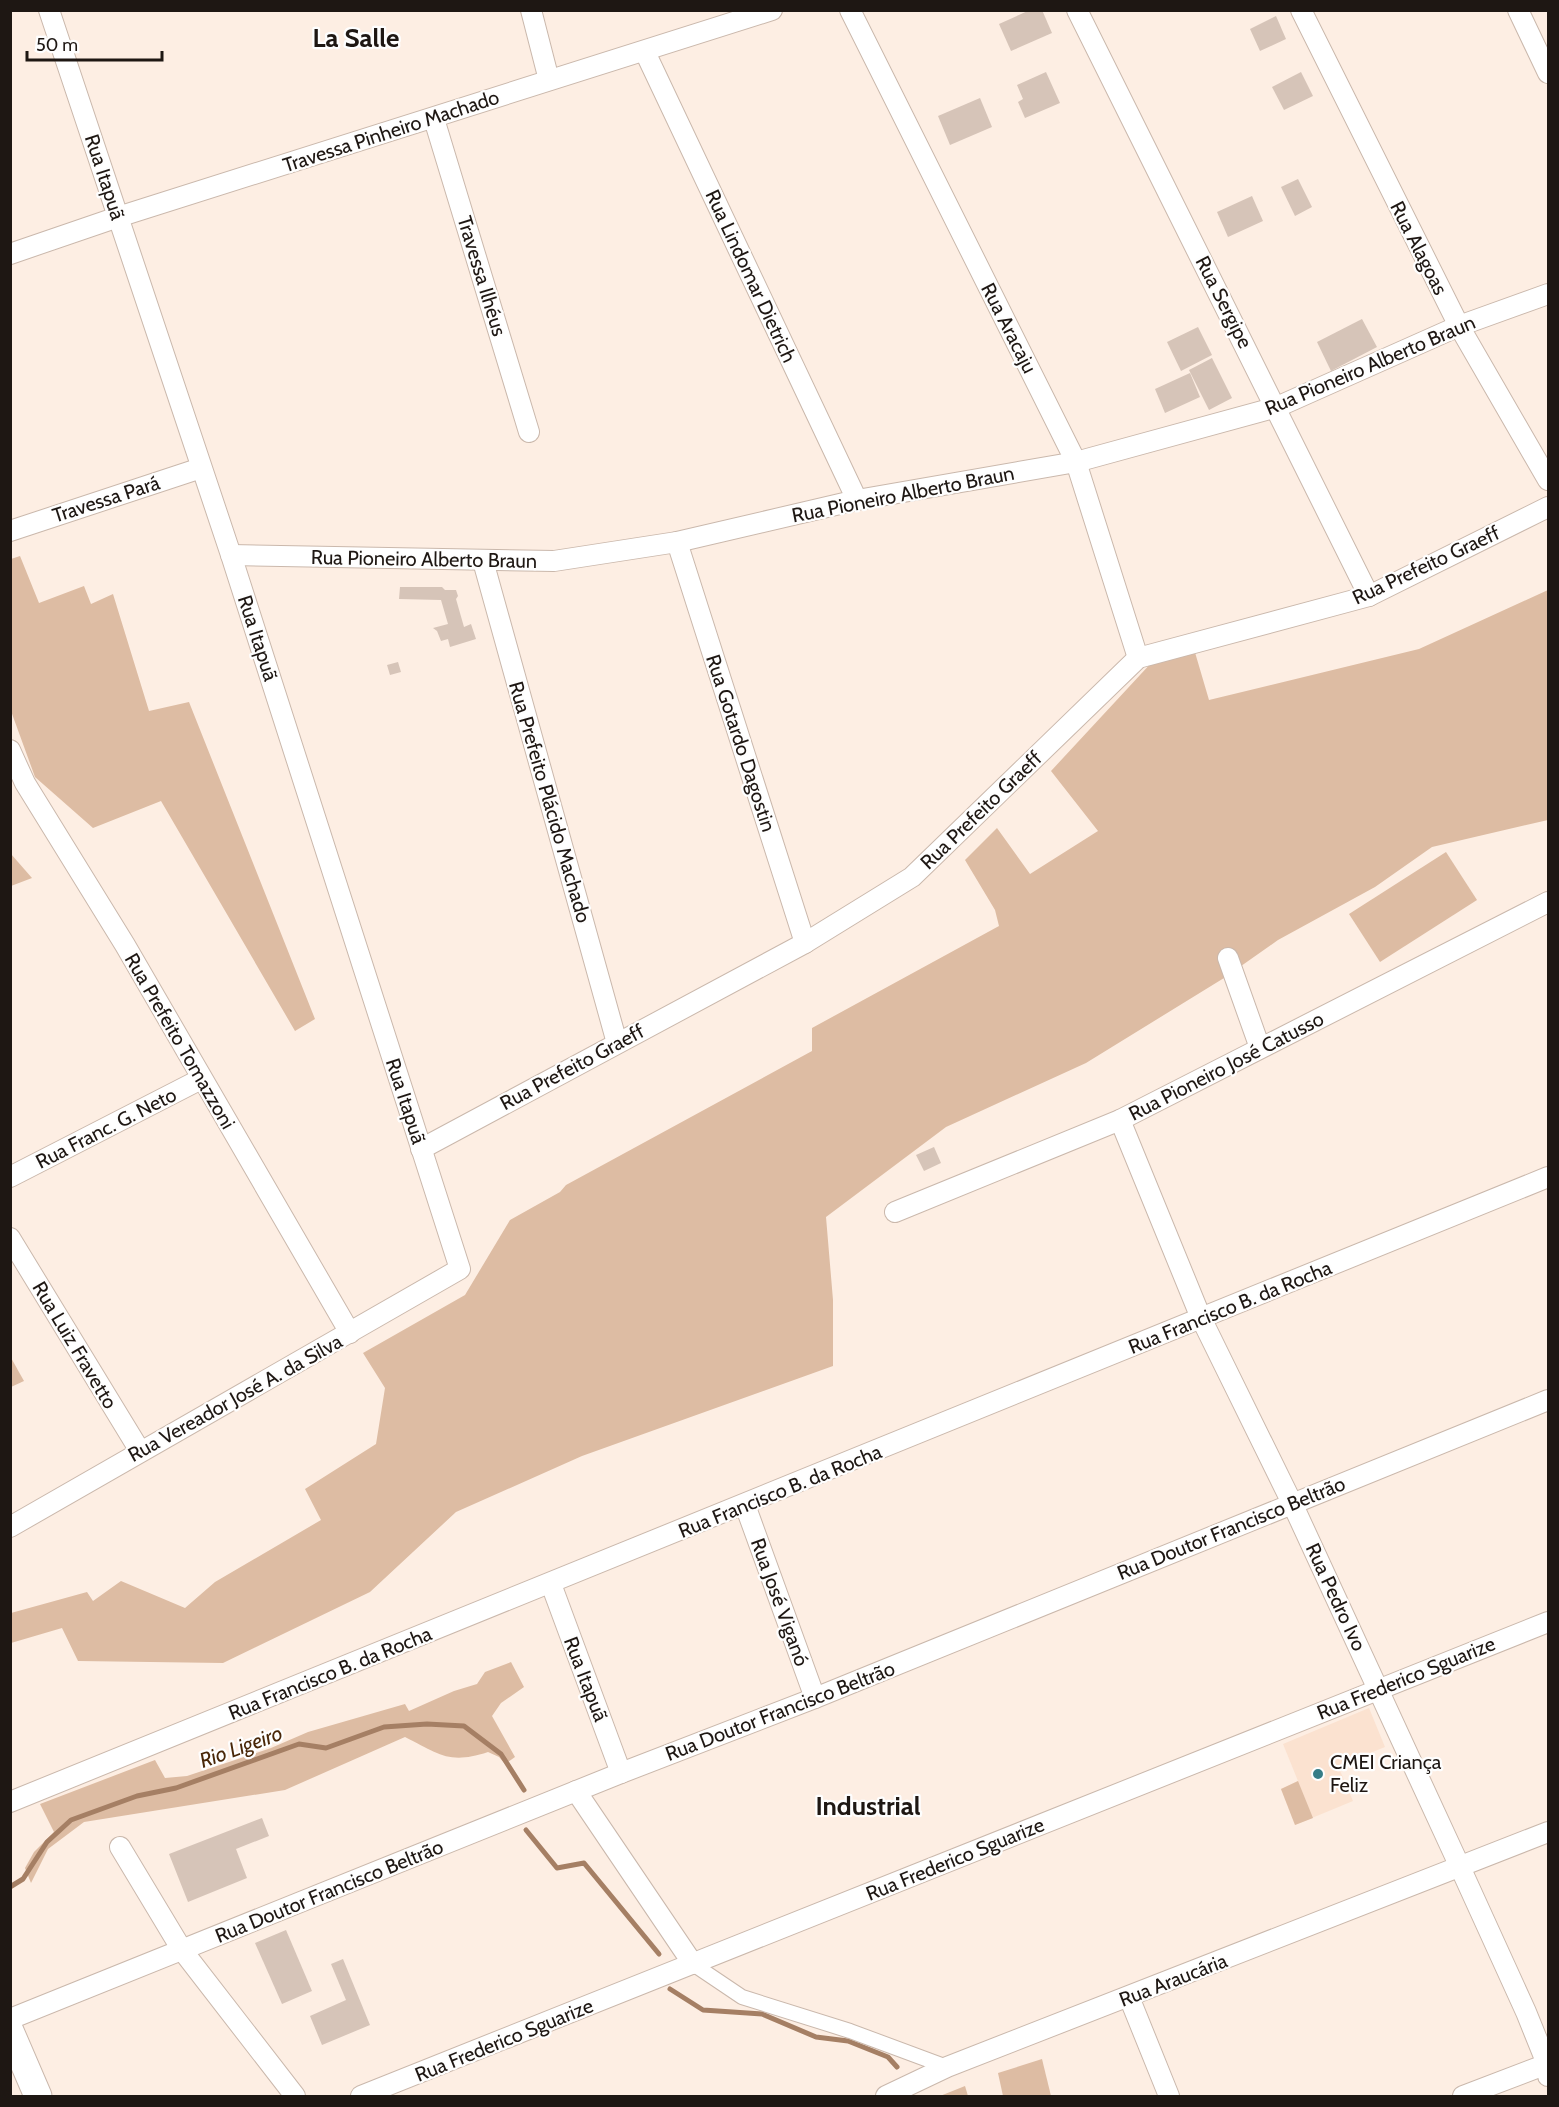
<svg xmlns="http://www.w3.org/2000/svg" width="1559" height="2107" viewBox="0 0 1559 2107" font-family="Cabin,sans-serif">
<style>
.built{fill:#fbe2d0}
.green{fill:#ddbca3}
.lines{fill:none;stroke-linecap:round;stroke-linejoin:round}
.stream{stroke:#a57f64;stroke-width:5}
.building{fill:#d6c4b8}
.pedestrian-casing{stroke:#cab8ac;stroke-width:16}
.minor-casing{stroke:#cab8ac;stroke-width:22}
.secondary-casing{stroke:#cab8ac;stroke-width:29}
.pedestrian{stroke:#fff;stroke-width:14}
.minor{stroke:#fff;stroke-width:20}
.secondary{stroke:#fff;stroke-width:27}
.poi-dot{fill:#367d87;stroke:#fefefe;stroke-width:2}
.labels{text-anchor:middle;stroke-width:4.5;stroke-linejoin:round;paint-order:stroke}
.street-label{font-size:20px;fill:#1e1713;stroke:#fefefe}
.poi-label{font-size:20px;fill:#1e1713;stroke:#fefefe;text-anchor:start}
.water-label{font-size:21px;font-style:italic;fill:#492708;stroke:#fefefe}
.district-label{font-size:26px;font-weight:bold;fill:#1e1713;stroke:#fefefe}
</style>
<rect width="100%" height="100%" fill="#fdeee3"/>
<!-- built -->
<polygon class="built" points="1369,1708 1385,1747 1338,1766 1353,1801 1295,1825 1281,1789 1298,1781 1283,1744"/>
<!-- green -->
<g class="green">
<polygon points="20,556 39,603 84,586 91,604 113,594 149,711 189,702 315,1019 295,1031 161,801 93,828 35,777 11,711 11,559"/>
<polygon points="1548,590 1548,820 1432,847 1375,887 1278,940 1224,978 1086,1063 946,1127 826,1217 833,1300 833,1366 582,1456 456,1512 370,1592 223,1663 78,1661 62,1628 11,1643 11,1613 87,1592 93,1601 121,1581 185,1608 215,1582 321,1520 305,1489 376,1444 385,1388 363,1353 465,1295 510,1220 560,1192 566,1185 812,1051 812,1028 999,926 995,910 965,860 997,828 1030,874 1098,831 1051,771 1153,661 1194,649 1209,700 1419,649"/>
<polygon points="1446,852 1477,900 1380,962 1349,914"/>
<polygon points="11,854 32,878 11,886"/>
<polygon points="10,1356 24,1381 11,1387 10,1387"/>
<path d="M511,1662L524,1687L501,1703L492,1716L515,1757L505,1764L499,1757L488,1752C449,1765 439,1754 405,1737L285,1790L84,1822L48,1849L31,1883L25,1868L34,1852L54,1832L40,1804L155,1760L165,1778L187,1776L271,1748L308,1732L405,1704L409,1711L454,1691L477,1684L485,1672Z"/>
<polygon points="1298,1781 1313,1818 1295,1825 1281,1789"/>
<polygon points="1042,2059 1051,2096 1003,2096 998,2073"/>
<polygon points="965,2086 968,2096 940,2096"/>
</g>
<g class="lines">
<!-- stream -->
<g class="stream">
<polyline points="526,1830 557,1868 584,1863 659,1954"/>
<polyline points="10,1887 23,1879 47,1842 71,1820 137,1796 176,1788 299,1744 326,1748 384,1727 427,1724 464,1726 501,1754 524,1790"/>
<polyline points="670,1989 703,2010 762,2014 816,2037 848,2041 888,2057 897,2067"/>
</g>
</g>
<!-- building -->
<g class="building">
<polygon points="1030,10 1042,10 1052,33 1011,51 999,24"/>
<polygon points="1276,16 1286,39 1260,51 1250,29"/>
<polygon points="1046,72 1060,103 1025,118 1018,102 1023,99 1017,85"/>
<polygon points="1301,72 1313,96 1284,110 1272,87"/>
<polygon points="980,98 992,127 950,145 938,116"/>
<polygon points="1298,179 1312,207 1295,216 1281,187"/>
<polygon points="1252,196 1263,221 1228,237 1217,212"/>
<polygon points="1362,319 1377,347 1331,371 1317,342"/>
<polygon points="1198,327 1212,355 1181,371 1167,342"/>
<polygon points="1212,358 1232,398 1209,410 1189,370"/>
<polygon points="1190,373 1200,397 1165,413 1155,389"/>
<polygon points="400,587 442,587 445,590 456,590 458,596 456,599 464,627 471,624 476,639 450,647 448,639 441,641 437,631 433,628 448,624 441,600 399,599"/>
<polygon points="398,662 401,672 390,675 387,665"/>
<polygon points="934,1147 941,1163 924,1171 916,1155"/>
<polygon points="262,1818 269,1836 236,1849 247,1878 188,1902 169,1854"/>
<polygon points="286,1930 312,1991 282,2004 255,1943"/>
<polygon points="343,1959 370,2025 322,2045 310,2016 346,2000 331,1964"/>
</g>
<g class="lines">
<defs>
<polyline id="pedestrian" points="693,1964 742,1997 850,2031 947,2067"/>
<g id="minor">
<polyline points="531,10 549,80"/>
<polyline points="850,10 1076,462 1138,658"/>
<polyline points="1077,10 1369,596"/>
<polyline points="1301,10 1459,326 1548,480"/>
<polyline points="1518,10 1548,73"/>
<polyline points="645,52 857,500"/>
<polyline points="434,119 529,432"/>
<polyline points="10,254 118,217 772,10"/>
<polyline points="10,531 201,468"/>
<polyline points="677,542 805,943"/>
<polyline points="231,555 554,561 677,542 857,500 1076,462 1277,407 1459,326 1548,294"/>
<polyline points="483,561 617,1043"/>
<polyline points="10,750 25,783 125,945 350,1333"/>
<polyline points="1228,958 1260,1048"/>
<polyline points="1120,1120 1201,1318 1292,1503 1460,1867 1526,2012 1547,2064 1548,2076"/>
<polyline points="421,1149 805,943 912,877 1138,658 1369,596 1548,507"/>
<polyline points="10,1177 201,1079"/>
<polyline points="895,1212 1120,1120 1548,902"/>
<polyline points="10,1238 140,1451"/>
<polyline points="745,1505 815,1698"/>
<polyline points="10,1527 460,1269 231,555 49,10"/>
<polyline points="551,1584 621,1773"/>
<polyline points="576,1791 693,1964"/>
<polyline points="10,1802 1548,1177"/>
<polyline points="120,1847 182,1950 295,2096"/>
<polyline points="1129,1997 1169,2096"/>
<polyline points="10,2019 621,1773 815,1698 1548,1400"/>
<polyline points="361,2096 1548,1622"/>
<polyline points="886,2096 947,2067 1548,1832"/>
<polyline points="1463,2096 1547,2064"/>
</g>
<polyline id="secondary" points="10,2031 38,2096"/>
</defs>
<!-- pedestrian casing -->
<use href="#pedestrian" class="pedestrian-casing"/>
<!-- minor casing -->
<use href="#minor" class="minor-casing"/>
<!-- secondary casing -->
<use href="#secondary" class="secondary-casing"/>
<!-- pedestrian -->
<use href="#pedestrian" class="pedestrian"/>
<!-- minor -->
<use href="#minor" class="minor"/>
<!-- secondary -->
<use href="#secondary" class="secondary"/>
</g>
<!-- markers -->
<circle class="poi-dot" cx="1318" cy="1774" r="6"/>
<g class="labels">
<!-- street labels -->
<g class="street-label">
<text transform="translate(391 131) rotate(-18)" y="7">Travessa Pinheiro Machado</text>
<text transform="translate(105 177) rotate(72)" y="7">Rua Itapuã</text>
<text transform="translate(1419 248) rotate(63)" y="7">Rua Alagoas</text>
<text transform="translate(482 276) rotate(73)" y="7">Travessa Ilhéus</text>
<text transform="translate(751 276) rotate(65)" y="7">Rua Lindomar Dietrich</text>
<text transform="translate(1224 302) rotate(63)" y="7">Rua Sergipe</text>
<text transform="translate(1009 328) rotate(63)" y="7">Rua Aracaju</text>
<text transform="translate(1370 365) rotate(-23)" y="7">Rua Pioneiro Alberto Braun</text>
<text transform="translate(903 494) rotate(-11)" y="7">Rua Pioneiro Alberto Braun</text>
<text transform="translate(106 499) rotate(-18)" y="7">Travessa Pará</text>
<text transform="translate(424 559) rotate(1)" y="7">Rua Pioneiro Alberto Braun</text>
<text transform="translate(1426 565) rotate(-25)" y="7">Rua Prefeito Graeff</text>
<text transform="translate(258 638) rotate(72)" y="7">Rua Itapuã</text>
<text transform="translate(741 743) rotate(72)" y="7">Rua Gotardo Dagostin</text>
<text transform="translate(550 802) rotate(74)" y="7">Rua Prefeito Plácido Machado</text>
<text transform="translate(981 810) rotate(-44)" y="7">Rua Prefeito Graeff</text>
<text transform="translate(180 1041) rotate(60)" y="7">Rua Prefeito Tomazzoni</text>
<text transform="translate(1226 1066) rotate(-27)" y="7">Rua Pioneiro José Catusso</text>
<text transform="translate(572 1067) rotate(-28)" y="7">Rua Prefeito Graeff</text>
<text transform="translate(406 1101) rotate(72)" y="7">Rua Itapuã</text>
<text transform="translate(106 1128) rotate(-27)" y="7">Rua Franc. G. Neto</text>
<text transform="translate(1230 1307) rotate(-22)" y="7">Rua Francisco B. da Rocha</text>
<text transform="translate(75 1345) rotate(59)" y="7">Rua Luiz Fravetto</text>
<text transform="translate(235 1398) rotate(-29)" y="7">Rua Vereador José A. da Silva</text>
<text transform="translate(780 1491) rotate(-22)" y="7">Rua Francisco B. da Rocha</text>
<text transform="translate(1231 1528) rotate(-22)" y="7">Rua Doutor Francisco Beltrão</text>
<text transform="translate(1336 1597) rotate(65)" y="7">Rua Pedro Ivo</text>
<text transform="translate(780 1602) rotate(70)" y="7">Rua José Viganó</text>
<text transform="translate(330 1673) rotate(-22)" y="7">Rua Francisco B. da Rocha</text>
<text transform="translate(1406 1678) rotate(-22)" y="7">Rua Frederico Sguarize</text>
<text transform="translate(586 1679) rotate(69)" y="7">Rua Itapuã</text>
<text transform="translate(780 1711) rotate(-21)" y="7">Rua Doutor Francisco Beltrão</text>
<text transform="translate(955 1859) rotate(-22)" y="7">Rua Frederico Sguarize</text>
<text transform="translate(329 1891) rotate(-22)" y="7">Rua Doutor Francisco Beltrão</text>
<text transform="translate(1173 1980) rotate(-21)" y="7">Rua Araucária</text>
<text transform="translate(504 2040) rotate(-22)" y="7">Rua Frederico Sguarize</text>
</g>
<!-- poi labels -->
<g class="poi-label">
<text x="1330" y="1769">CMEI Criança<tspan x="1330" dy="23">Feliz</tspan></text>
</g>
<!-- water labels -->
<g class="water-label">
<text transform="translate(241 1747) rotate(-20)" y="7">Rio Ligeiro</text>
</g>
<!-- district labels -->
<g class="district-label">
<text x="356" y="47">La Salle</text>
<text x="868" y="1815">Industrial</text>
</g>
</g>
<!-- border -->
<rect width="1559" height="2107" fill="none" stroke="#1e1713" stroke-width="24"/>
<!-- scale -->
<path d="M27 51v9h135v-9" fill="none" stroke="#1e1713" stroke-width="3"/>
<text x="36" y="51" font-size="18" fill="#1e1713" stroke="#fefefe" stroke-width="4.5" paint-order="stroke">50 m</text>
</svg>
